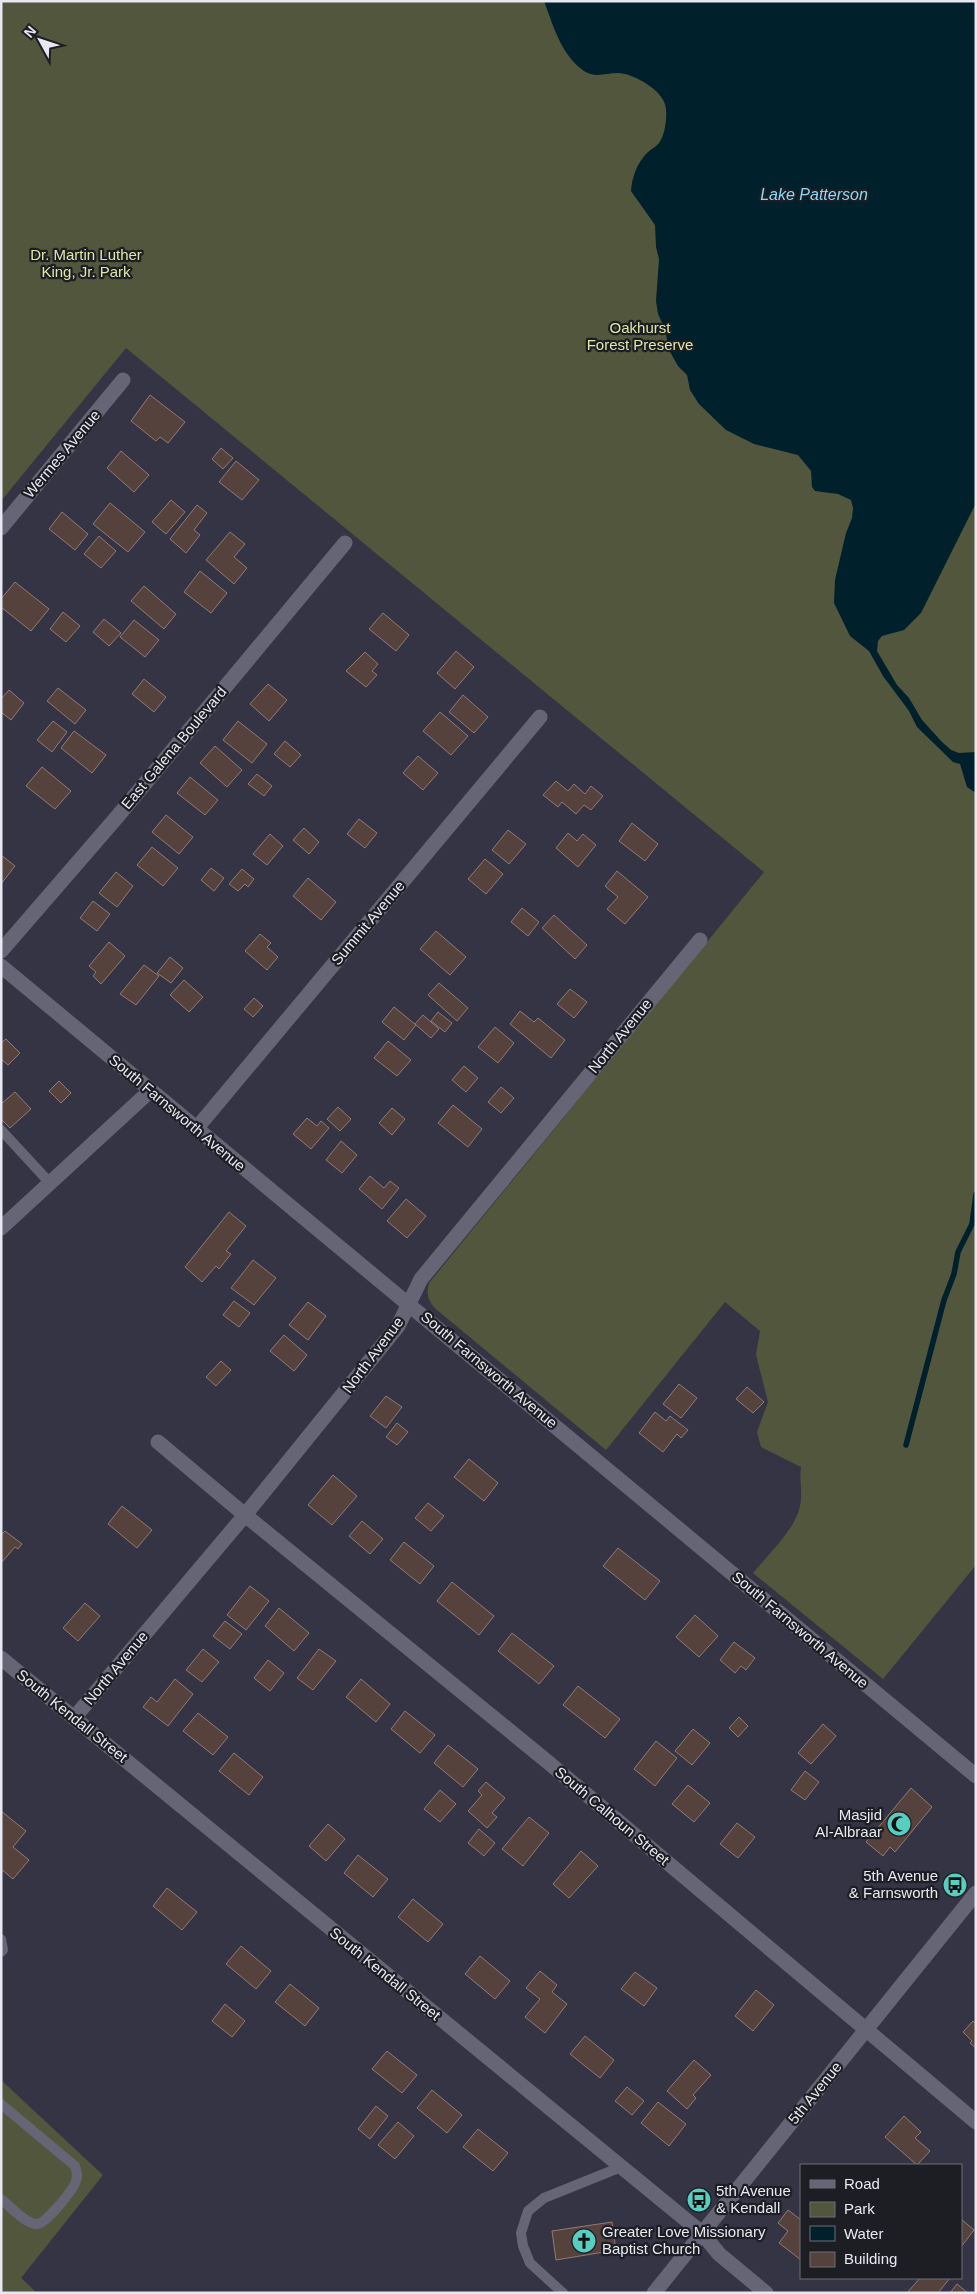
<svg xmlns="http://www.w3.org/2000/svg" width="977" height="2294" viewBox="0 0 977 2294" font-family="Helvetica,sans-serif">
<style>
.green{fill:#52563d}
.water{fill:#00202b}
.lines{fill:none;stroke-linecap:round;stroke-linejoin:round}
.stream{stroke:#00202b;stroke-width:5.5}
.building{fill:#55423d;stroke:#907a75}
.lane{stroke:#656576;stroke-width:10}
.street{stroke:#656576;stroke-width:15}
.secondary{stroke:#656576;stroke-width:15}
.labels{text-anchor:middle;stroke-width:4.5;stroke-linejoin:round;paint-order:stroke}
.park-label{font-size:15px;fill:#dce9a6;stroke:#1d1d24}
.street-label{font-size:15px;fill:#e8e8f2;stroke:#1d1d24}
.poi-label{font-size:15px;fill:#e8e8f2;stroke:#1d1d24;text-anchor:end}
.water-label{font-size:16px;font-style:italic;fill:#8adaf6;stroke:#1d1d24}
</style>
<rect width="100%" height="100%" fill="#353444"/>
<!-- green -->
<g class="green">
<path d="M1,1H976V1565L883,1679L753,1573C768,1555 796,1528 800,1506C803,1493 799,1480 801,1467L761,1447L757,1432L768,1402L756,1355L760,1331L725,1302L606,1450L437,1310C428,1301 426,1295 429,1283L764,872L126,348L1,501Z"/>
<polygon points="1,2080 103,2175 21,2278 37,2293 1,2293"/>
</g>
<!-- water -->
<path class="water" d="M544,1H976V503L921,613L904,630L882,636L878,641L877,651L897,685L909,698L922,720L942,742L951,750L959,753L976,752V793L967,787L960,764L953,762L917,727L909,711L883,676L869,651L850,636L834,603L835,580L846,533L852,518L853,508L851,500L838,494L815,491L812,487L811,471L798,455L754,444L726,430L699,404L690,390L687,375L678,366L669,350L665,329L658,314L656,301L659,259L656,247L655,225L631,191C632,177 637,163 647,153C651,149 656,147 659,143C665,135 667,119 666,109C665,92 640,78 625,74C611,70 597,80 584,71C561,55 553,25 544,1Z"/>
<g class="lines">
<!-- stream -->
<polyline class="stream" points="906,1445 944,1300 954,1274 958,1252 972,1224 976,1194"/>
</g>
<!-- building -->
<g class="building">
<polygon points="150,395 185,422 168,443 160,437 156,441 131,421"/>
<polygon points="221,448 233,458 223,469 212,459"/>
<polygon points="121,451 149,475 134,492 107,468"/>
<polygon points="236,461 259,480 242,500 219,482"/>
<polygon points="171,500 185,512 166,534 152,522"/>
<polygon points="110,503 145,532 128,552 93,524"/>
<polygon points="197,505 207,513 194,530 200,535 186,553 170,539"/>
<polygon points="62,512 88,534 75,550 49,529"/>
<polygon points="230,532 245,544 234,557 247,568 234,584 206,560"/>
<polygon points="99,536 116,551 101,568 84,554"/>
<polygon points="200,571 227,593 211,613 184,592"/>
<polygon points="15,582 49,609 31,631 1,607 1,599"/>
<polygon points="144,586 176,614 164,629 131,601"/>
<polygon points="63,612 80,626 66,642 50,629"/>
<polygon points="383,613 409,635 396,651 369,629"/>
<polygon points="104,619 121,633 109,646 93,632"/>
<polygon points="134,620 159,640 145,657 120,637"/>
<polygon points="456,651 474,667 455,689 437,673"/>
<polygon points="365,652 378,664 372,671 377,675 366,687 346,671"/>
<polygon points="144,679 166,697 154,712 132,694"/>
<polygon points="268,684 287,700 269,721 250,704"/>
<polygon points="58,688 86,710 75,724 47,701"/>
<polygon points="9,690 24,703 11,720 1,712 1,699"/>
<polygon points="463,695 488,717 474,733 449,712"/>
<polygon points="440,712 468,736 451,755 423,731"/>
<polygon points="53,721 67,732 52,752 37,740"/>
<polygon points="238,721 267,744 252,763 223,740"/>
<polygon points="74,731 106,755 92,773 61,748"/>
<polygon points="285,741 301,755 290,767 274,754"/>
<polygon points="215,746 242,770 227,787 200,763"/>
<polygon points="418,756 438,773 423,790 403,773"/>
<polygon points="42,767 71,791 55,809 26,786"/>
<polygon points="257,774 272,786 264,796 248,784"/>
<polygon points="190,777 218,800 205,815 177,793"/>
<polygon points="556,781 568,791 574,784 585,794 591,786 603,796 591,810 584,805 576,814 562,802 558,807 543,795"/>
<polygon points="166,815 193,837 179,854 152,832"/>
<polygon points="359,819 377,833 365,848 347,834"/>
<polygon points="632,823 658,844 645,861 619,841"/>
<polygon points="304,828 319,842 309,854 293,840"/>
<polygon points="508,830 526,844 509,864 492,850"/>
<polygon points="568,833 577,841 583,834 596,845 578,867 556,848"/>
<polygon points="270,834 283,846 267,865 253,854"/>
<polygon points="152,847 178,868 163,886 137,865"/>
<polygon points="1,855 15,866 1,884"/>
<polygon points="485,859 503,874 486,894 468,879"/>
<polygon points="211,868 224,878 214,891 201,880"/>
<polygon points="242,869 254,879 248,887 245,884 238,891 229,884"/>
<polygon points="617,871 648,897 625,924 607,909 618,897 605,886"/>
<polygon points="116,872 133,886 117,907 99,893"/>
<polygon points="308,878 336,902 321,920 293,896"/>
<polygon points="93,901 110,914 97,931 80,918"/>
<polygon points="522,908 539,922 528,936 511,922"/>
<polygon points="554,915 587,945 575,959 542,928"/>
<polygon points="436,931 466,957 450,975 420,949"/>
<polygon points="260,934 271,943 267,947 278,957 267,970 245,951"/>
<polygon points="109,942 125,956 101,984 93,976 96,972 89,966"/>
<polygon points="170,957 183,968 171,983 157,973"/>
<polygon points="144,965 159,976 136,1005 120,994"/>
<polygon points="184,980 203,997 189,1012 170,995"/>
<polygon points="439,983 468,1008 457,1021 428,995"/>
<polygon points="570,989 587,1002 574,1018 557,1004"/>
<polygon points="254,998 263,1006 253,1017 244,1009"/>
<polygon points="394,1007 416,1025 404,1040 382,1022"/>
<polygon points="520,1011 534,1022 538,1018 565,1040 551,1058 510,1024"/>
<polygon points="438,1012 452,1023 445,1032 431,1021"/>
<polygon points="423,1015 439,1029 431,1038 415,1024"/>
<polygon points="495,1027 514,1043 498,1063 478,1047"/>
<polygon points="6,1039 20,1053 8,1065 1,1059 1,1043"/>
<polygon points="388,1041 411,1060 397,1076 374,1058"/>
<polygon points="464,1066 478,1078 466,1092 452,1080"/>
<polygon points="59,1081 71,1093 61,1103 49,1091"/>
<polygon points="501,1087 514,1098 501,1113 488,1102"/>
<polygon points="15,1092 31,1109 10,1128 1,1119 1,1104"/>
<polygon points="453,1105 482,1129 468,1147 438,1123"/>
<polygon points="338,1107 351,1119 340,1131 327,1119"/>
<polygon points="392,1108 405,1119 392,1135 379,1123"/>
<polygon points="307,1118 317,1126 321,1121 329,1128 311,1149 293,1134"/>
<polygon points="341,1141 357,1155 342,1173 326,1160"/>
<polygon points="370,1176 384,1188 390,1181 399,1188 382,1209 359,1189"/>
<polygon points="406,1199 426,1216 407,1238 387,1221"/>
<polygon points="229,1212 246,1226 226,1251 231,1254 219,1269 216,1266 202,1282 185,1267"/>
<polygon points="253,1260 276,1278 254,1305 231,1288"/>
<polygon points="234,1301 250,1313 239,1327 223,1315"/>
<polygon points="308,1302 326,1316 308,1340 289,1325"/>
<polygon points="284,1335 307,1355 294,1371 270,1351"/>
<polygon points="221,1361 231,1370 216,1386 206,1377"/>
<polygon points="679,1384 697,1398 681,1418 663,1404"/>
<polygon points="747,1387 764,1402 753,1413 736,1399"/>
<polygon points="386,1396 402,1407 386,1428 370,1416"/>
<polygon points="655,1412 666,1421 670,1416 688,1430 681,1438 677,1434 663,1452 639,1433"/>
<polygon points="397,1423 408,1432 397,1445 386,1437"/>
<polygon points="469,1459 498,1483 484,1501 454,1477"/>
<polygon points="333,1475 357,1496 332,1525 308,1505"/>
<polygon points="428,1503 444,1516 431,1531 415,1518"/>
<polygon points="122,1506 152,1530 137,1548 108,1524"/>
<polygon points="362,1521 383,1539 370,1554 349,1536"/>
<polygon points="5,1531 22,1544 18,1549 15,1547 1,1563 1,1535"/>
<polygon points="404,1542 434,1566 420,1584 390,1560"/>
<polygon points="618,1548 660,1581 645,1600 603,1566"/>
<polygon points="452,1582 494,1616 479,1635 437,1601"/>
<polygon points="250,1586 269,1601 246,1630 227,1615"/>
<polygon points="85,1603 100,1616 78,1641 63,1628"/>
<polygon points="279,1608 309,1633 294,1651 265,1626"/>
<polygon points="695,1615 718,1636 699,1657 676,1637"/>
<polygon points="225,1621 242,1634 230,1649 213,1636"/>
<polygon points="512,1633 554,1666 539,1684 498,1651"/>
<polygon points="734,1642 755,1658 746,1670 741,1666 735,1673 720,1660"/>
<polygon points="203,1649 219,1662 202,1682 186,1670"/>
<polygon points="319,1649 336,1661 313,1690 297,1678"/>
<polygon points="268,1660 284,1673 270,1691 254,1678"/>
<polygon points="175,1679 193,1694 168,1726 143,1707 151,1697 157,1702"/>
<polygon points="361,1679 390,1704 376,1722 346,1697"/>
<polygon points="578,1686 620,1719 605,1738 563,1705"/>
<polygon points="405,1711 435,1735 420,1753 391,1729"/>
<polygon points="198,1713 228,1737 213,1755 183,1731"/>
<polygon points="739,1717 748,1726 738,1737 729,1728"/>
<polygon points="823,1724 836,1736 811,1764 798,1753"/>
<polygon points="693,1729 710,1743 692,1765 675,1751"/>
<polygon points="656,1741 677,1758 655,1786 634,1769"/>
<polygon points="448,1745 478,1769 463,1787 434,1763"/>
<polygon points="234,1753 263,1777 249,1795 219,1771"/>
<polygon points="805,1771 819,1782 805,1800 791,1790"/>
<polygon points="486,1782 505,1798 492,1813 497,1817 487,1828 468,1811 482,1795 478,1791"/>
<polygon points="688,1785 710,1803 694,1822 672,1804"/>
<polygon points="911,1788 932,1807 895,1852 890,1847 883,1856 866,1842"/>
<polygon points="440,1790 456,1804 440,1822 424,1809"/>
<polygon points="1,1811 26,1831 13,1847 29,1860 13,1879 1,1869"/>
<polygon points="529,1817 549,1833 523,1866 502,1849"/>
<polygon points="737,1823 755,1837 738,1858 720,1844"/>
<polygon points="328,1824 345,1839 326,1861 309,1846"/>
<polygon points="479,1829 495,1843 484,1856 468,1843"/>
<polygon points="581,1851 598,1866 569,1898 553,1884"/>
<polygon points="358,1855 388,1879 373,1897 344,1873"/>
<polygon points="167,1888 197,1912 182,1930 153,1906"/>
<polygon points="413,1899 443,1924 428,1942 398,1917"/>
<polygon points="241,1946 271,1971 256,1989 226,1964"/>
<polygon points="480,1956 510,1981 495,1999 465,1974"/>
<polygon points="540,1971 557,1985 552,1992 567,2004 545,2033 525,2017 540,1999 526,1988"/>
<polygon points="635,1972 657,1988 644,2006 621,1989"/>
<polygon points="290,1984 319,2008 305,2026 275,2002"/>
<polygon points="756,1990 774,2005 753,2031 735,2016"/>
<polygon points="225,2004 245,2021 232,2037 212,2021"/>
<polygon points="973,2021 976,2024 976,2048 970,2043 972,2041 963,2032"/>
<polygon points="585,2036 614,2060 600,2078 570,2054"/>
<polygon points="387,2051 417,2075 402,2093 372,2069"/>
<polygon points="694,2060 711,2075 693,2095 696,2098 687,2109 667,2091"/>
<polygon points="627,2087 644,2101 632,2115 615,2101"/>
<polygon points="432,2090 462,2115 447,2133 417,2108"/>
<polygon points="658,2102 686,2124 669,2146 641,2123"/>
<polygon points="376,2106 388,2116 370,2139 358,2129"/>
<polygon points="904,2116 921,2132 915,2138 930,2151 917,2165 885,2137"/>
<polygon points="398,2122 414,2136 395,2159 378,2145"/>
<polygon points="478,2129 508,2153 493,2171 463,2147"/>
<polygon points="788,2210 801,2220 801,2260 779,2243 788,2231 778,2223"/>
<polygon points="961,2219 974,2230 961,2247"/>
<polygon points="612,2222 616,2250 556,2260 552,2231"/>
<polygon points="920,2278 950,2278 938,2293 907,2293"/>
<polygon points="957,2284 968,2293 950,2293"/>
</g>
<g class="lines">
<!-- lane -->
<g class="lane">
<polyline points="1,1130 50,1183"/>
<polyline points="1,1939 3,1950 1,1952"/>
<path d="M1,2104L75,2166C77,2172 78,2176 76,2181C73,2190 46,2224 37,2224C25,2224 10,2206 1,2199"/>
<polyline points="563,2293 530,2263 523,2246 521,2233 528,2211 544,2198 621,2167"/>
</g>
<!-- street -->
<g class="street">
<polyline points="1,528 123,380"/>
<polyline points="1,951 117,817 345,543"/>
<polyline points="196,1129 540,717"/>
<polyline points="1,1228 150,1091"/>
<polyline points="158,1442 245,1515 549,1763 976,2122"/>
<polyline points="1,1658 702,2233 719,2254 766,2293"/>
<polyline points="74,1718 245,1515 398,1326 421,1279 700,940"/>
</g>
<!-- secondary -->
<g class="secondary">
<polyline points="1,966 976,1776"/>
<polyline points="654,2293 976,1893"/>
</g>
</g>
<!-- icons -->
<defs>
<symbol id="mosque-disc" viewBox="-11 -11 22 22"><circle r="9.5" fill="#58cec0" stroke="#1d1d24"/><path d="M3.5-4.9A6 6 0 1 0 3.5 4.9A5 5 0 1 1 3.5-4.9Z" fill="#111"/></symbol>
<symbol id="bus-disc" viewBox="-11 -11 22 22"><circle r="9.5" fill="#58cec0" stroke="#1d1d24"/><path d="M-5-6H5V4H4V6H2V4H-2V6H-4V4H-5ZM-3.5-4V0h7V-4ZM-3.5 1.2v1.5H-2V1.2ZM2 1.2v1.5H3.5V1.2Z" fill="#111"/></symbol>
<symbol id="church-disc" viewBox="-11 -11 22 22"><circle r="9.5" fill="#58cec0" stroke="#1d1d24"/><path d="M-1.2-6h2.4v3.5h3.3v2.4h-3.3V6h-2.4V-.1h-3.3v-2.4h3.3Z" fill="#111"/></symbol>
</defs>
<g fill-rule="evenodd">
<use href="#mosque-disc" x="885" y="1810" width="28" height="28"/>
<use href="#bus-disc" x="941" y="1871" width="28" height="28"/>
<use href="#bus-disc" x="685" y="2186" width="28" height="28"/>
<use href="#church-disc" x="570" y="2227" width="28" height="28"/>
</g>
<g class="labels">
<!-- park labels -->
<g class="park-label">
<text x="86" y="260">Dr. Martin Luther<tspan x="86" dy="17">King, Jr. Park</tspan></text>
<text x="640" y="333">Oakhurst<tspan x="640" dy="17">Forest Preserve</tspan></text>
</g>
<!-- street labels -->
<g class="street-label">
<text transform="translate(62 454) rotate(-50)" y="5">Wermes Avenue</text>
<text transform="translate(174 748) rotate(-50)" y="5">East Galena Boulevard</text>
<text transform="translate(368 923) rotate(-50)" y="5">Summit Avenue</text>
<text transform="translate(620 1036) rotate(-51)" y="5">North Avenue</text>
<text transform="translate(177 1113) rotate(40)" y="5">South Farnsworth Avenue</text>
<text transform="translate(373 1355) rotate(-53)" y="5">North Avenue</text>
<text transform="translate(489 1370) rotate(40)" y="5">South Farnsworth Avenue</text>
<text transform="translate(800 1630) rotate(40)" y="5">South Farnsworth Avenue</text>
<text transform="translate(116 1668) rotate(-50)" y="5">North Avenue</text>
<text transform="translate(72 1716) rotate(39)" y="5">South Kendall Street</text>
<text transform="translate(612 1816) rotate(40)" y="5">South Calhoun Street</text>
<text transform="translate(385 1974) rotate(39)" y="5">South Kendall Street</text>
<text transform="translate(815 2093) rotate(-51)" y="5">5th Avenue</text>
</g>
<!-- poi labels -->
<g class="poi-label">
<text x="882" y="1820">Masjid<tspan x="882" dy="17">Al-Albraar</tspan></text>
<text x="938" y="1881">5th Avenue<tspan x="938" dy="17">&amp; Farnsworth</tspan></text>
<text x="716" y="2196" text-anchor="start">5th Avenue<tspan x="716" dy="17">&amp; Kendall</tspan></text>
<text x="602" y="2237" text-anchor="start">Greater Love Missionary<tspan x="602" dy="17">Baptist Church</tspan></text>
</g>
<!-- water labels -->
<g class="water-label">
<text x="814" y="200">Lake Patterson</text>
</g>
</g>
<!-- border -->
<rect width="977" height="2294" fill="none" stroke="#e8e8f2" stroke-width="5"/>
<!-- legend -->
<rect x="800" y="2164" width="162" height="115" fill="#1d1d24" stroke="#6e6e76"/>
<rect x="810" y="2180" width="25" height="8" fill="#656576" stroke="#6e6e76"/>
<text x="844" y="2189" font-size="15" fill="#e8e8f2">Road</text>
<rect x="810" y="2202" width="25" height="15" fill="#52563d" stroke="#6e6e76"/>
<text x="844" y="2214" font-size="15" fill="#e8e8f2">Park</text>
<rect x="810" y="2226" width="25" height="15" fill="#00202b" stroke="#6e6e76"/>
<text x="844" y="2239" font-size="15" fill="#e8e8f2">Water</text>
<rect x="810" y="2252" width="25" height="15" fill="#55423d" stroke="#6e6e76"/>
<text x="844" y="2264" font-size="15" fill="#e8e8f2">Building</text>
<!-- north arrow -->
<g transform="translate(40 40) rotate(310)" stroke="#1d1d24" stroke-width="4" paint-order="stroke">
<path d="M0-4L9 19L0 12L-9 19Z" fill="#e8e8f2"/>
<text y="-8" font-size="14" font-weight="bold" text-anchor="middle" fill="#e8e8f2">N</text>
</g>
</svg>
